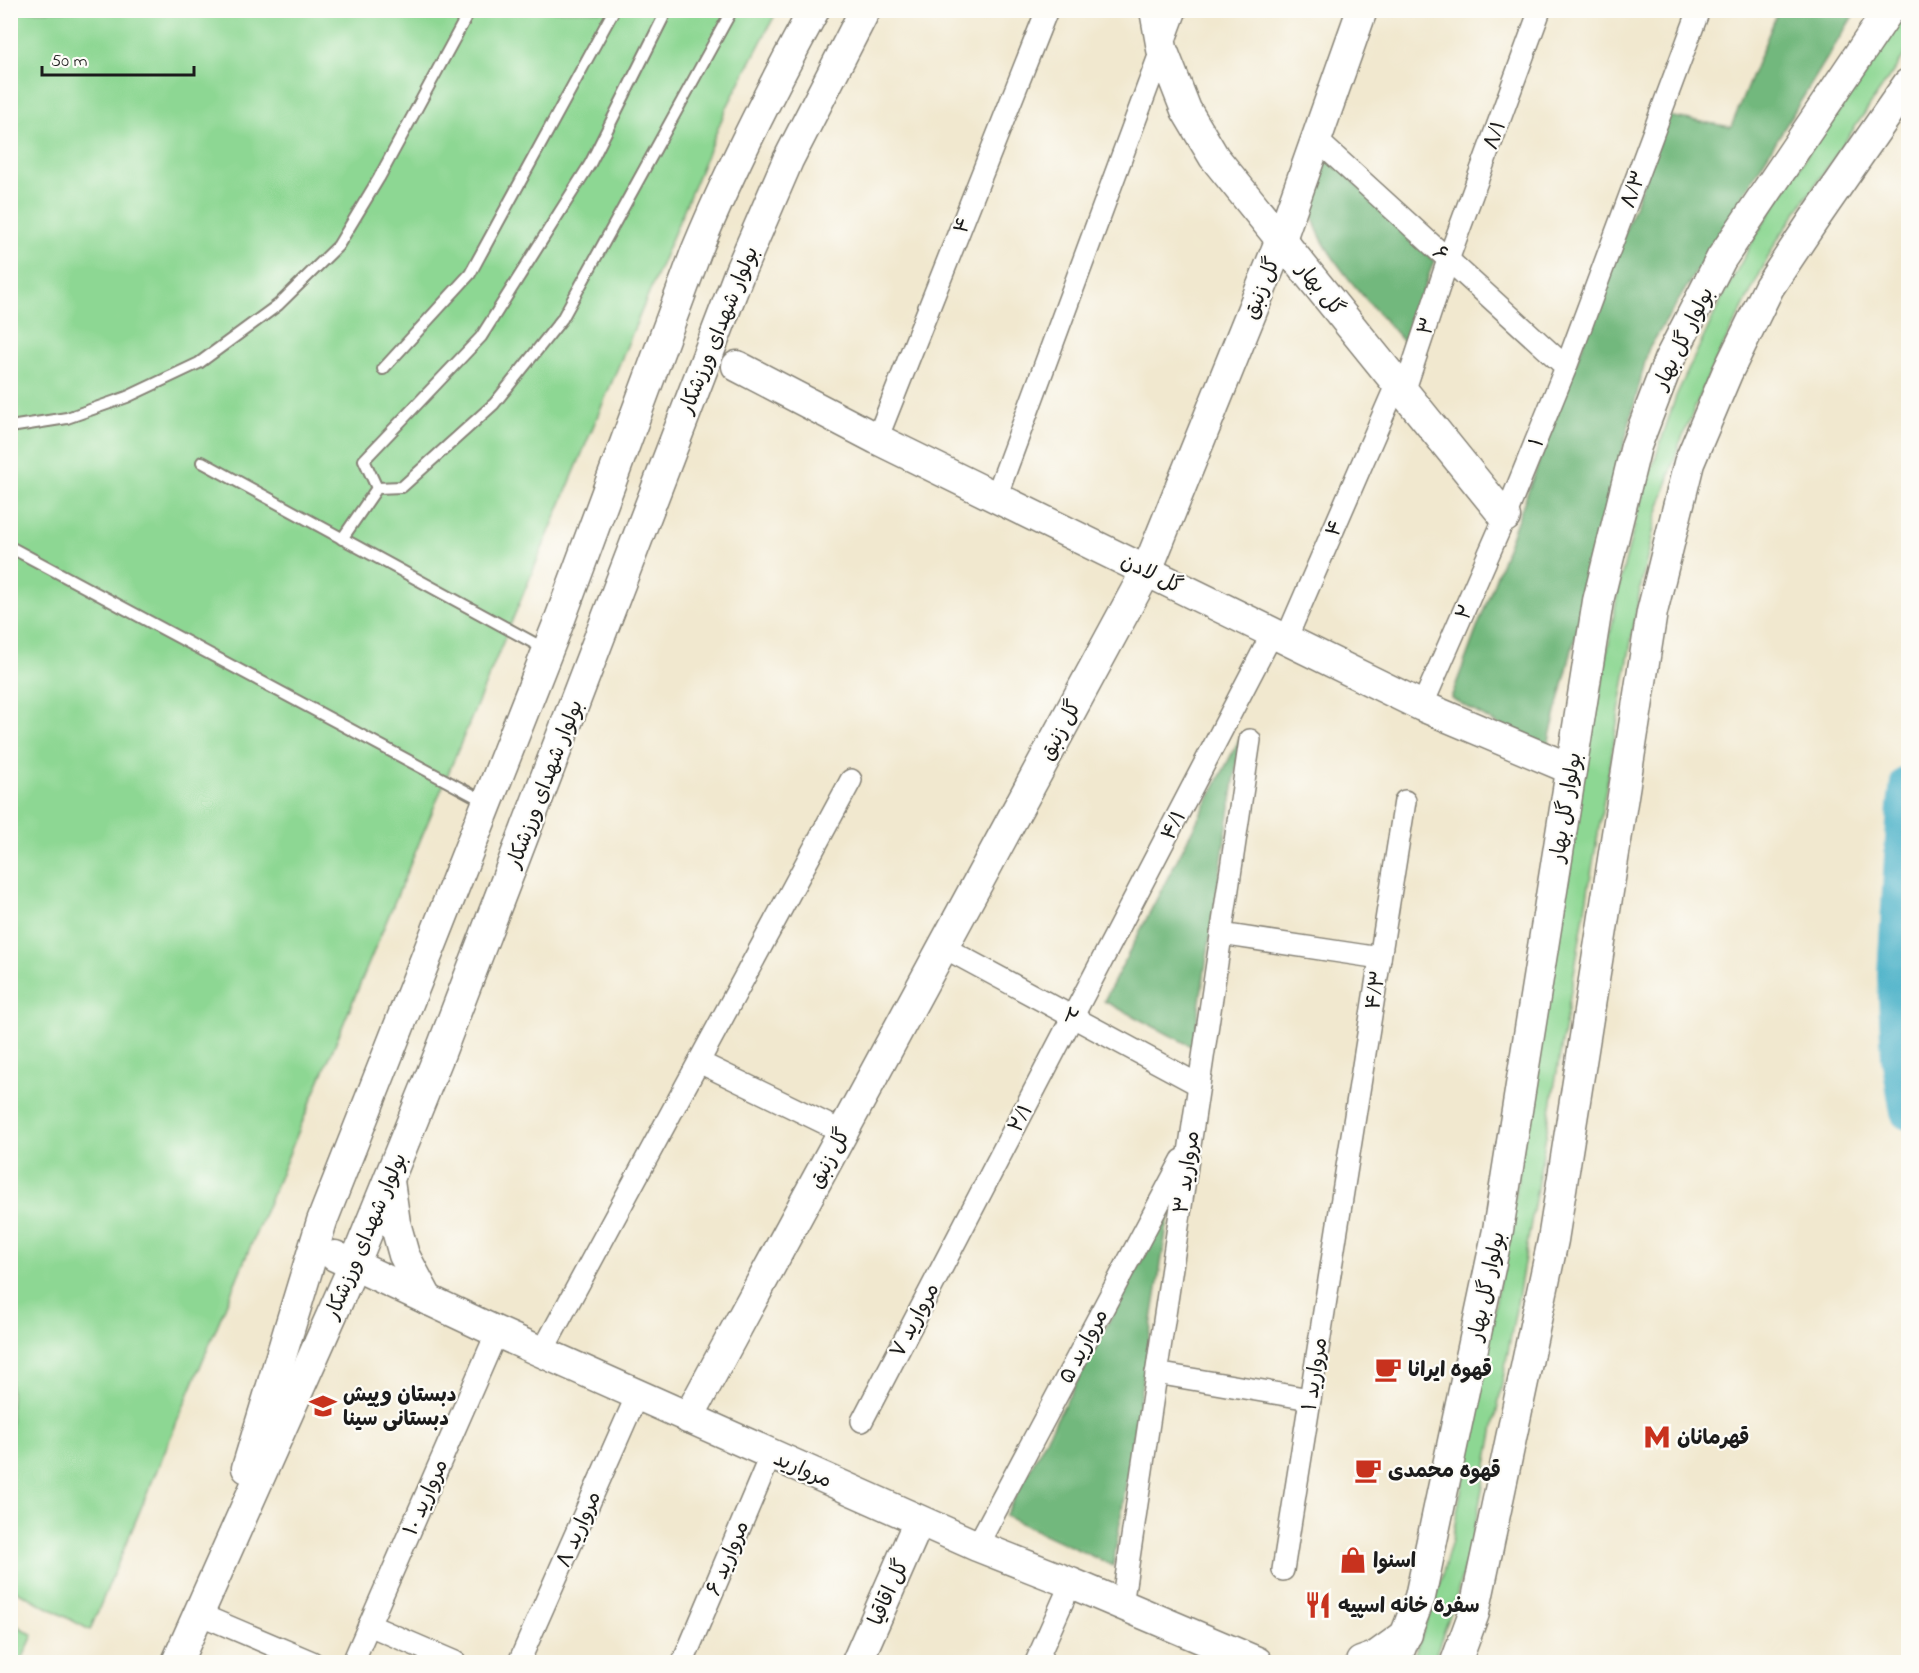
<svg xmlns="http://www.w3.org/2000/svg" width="1919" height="1673" viewBox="0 0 1919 1673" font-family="'Indie Flower','Playpen Sans Arabic',sans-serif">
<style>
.green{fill:#8dd793;stroke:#547a58;stroke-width:1.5}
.forest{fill:#72b87d;stroke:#476a4c;stroke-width:1.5}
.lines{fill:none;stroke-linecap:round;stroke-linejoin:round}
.river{stroke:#49b1c8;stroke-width:36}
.lane-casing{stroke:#868276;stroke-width:14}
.street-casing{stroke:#868276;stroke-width:24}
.secondary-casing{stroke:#868276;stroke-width:33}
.lane{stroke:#fff;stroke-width:10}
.street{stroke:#fff;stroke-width:21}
.secondary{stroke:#fff;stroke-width:30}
.labels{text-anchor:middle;stroke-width:4.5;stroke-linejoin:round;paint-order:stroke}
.street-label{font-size:21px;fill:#1c1c1c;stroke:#fdfcf7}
.poi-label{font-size:21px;font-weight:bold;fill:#1c1c1c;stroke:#fdfcf7;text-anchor:start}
</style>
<rect width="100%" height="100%" fill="#fdfcf7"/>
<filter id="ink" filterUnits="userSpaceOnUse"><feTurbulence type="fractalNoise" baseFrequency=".0167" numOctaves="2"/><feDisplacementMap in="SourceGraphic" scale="12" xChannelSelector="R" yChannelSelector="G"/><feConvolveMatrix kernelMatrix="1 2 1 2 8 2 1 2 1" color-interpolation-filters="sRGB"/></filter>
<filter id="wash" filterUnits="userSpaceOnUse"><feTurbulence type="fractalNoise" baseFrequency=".008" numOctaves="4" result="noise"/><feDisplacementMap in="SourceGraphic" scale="24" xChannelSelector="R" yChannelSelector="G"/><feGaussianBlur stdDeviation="1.35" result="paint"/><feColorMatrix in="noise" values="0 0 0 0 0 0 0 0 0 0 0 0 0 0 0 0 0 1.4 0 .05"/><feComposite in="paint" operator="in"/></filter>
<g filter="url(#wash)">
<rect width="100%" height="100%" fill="#f1e8cf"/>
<!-- green -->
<g class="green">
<polygon points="10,11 777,11 726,109 90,1630 11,1588"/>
<polygon points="1908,11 1908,50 1776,242 1711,370 1679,445 1656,519 1640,590 1518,1298 1486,1470 1473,1536 1456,1598 1433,1662 1412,1662 1437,1593 1452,1540 1515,1196 1576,806 1595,720 1619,586 1640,504 1676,396 1722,298 1755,237 1809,152 1857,87"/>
<polygon points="11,1622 33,1635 21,1662 11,1662"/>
</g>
<!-- forest -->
<g class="forest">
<polygon points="1778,11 1856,11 1648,350 1546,752 1451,698 1668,116 1731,127"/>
<path d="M1325,154L1434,261L1404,342C1377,311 1319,253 1312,213C1311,203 1322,167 1325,154Z"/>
<polygon points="1241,736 1193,1047 1104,1001"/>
<polygon points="1170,1207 1113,1566 1005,1516"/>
</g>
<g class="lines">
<!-- river -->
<polyline class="river" points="1908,784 1905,806 1895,975 1899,1057 1908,1112"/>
</g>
</g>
<g filter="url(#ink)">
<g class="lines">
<defs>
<g id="lane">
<polyline points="383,369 470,274 614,10"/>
<polyline points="10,427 67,418 127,397 199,363 278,305 338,246 379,178 470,10"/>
<polyline points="202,462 545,649"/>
<polyline points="377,488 364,460 481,337 590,164 667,10"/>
<polyline points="342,539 377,488 402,487 494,404 562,319 732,10"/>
<polyline points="10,547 484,801"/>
</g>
<g id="street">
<polyline points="1316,139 1566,367"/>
<polyline points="1404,392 1448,260 1540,10"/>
<polyline points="877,439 1047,10"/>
<polyline points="996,497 1176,10"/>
<polyline points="1286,639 1397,383"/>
<polyline points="1422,706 1505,517 1566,367 1699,10"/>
<polyline points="1221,934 1380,958"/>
<polyline points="943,947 1199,1085"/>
<polyline points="699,1062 843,1132"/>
<polyline points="542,1352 851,780"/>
<polyline points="1156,1373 1310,1399"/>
<polyline points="862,1421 1273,632"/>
<polyline points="977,1546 1182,1160"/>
<polyline points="1283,1570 1405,801"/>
<polyline points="1122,1605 1250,740"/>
<polyline points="199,1614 312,1662"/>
<polyline points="369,1625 455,1662"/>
<polyline points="353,1662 497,1332"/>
<polyline points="519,1662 637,1395"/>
<polyline points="683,1662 771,1454"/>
<polyline points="1036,1662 1071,1583"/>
</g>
<g id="secondary">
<polyline points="1155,10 1162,49 1186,110 1214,157 1505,517"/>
<polyline points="737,366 877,439 1422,706 1571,769"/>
<polyline points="389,1181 395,1223 404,1255 428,1300"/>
<polyline points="335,1256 497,1332 977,1546 1071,1583 1257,1662"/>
<polyline points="688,1418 1147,570 1281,239 1362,10"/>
<path d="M247,1468L322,1221L560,619L696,252C730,169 771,89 814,10"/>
<polyline points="177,1662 354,1265 440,1053 740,271 788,160 865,10"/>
<polyline points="857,1662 919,1521"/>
<polyline points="1361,1662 1375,1657 1407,1634"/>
<polyline points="1395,1662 1420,1597 1498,1230 1598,601 1636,446 1669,360 1721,259 1889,10"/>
<polyline points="1456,1662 1474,1613 1553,1240 1652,612 1689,463 1727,373 1769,287 1813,221 1908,84"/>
</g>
</defs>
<!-- lane casing -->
<use href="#lane" class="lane-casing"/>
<!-- street casing -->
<use href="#street" class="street-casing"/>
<!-- secondary casing -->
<use href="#secondary" class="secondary-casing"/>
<!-- lane -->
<use href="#lane" class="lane"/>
<!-- street -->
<use href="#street" class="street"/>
<!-- secondary -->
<use href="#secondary" class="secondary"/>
</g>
</g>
<!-- icons -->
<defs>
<symbol id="cafe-bare" viewBox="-9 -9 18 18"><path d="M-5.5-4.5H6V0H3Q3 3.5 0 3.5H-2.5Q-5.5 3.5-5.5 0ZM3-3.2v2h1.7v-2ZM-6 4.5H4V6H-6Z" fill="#c8321e" stroke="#fdfcf7" stroke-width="2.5" paint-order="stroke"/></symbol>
<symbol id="school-bare" viewBox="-9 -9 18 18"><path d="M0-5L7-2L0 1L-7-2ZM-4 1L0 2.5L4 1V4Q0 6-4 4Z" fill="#c8321e" stroke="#fdfcf7" stroke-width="2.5" paint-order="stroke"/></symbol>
<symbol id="metro-bare" viewBox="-9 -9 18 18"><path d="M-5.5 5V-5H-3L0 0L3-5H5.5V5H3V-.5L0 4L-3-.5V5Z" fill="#c8321e" stroke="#fdfcf7" stroke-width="2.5" paint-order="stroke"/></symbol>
<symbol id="shop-bare" viewBox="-9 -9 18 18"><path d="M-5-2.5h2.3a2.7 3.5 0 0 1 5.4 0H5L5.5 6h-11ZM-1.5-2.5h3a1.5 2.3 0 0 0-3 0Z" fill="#c8321e" stroke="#fdfcf7" stroke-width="2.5" paint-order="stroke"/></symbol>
<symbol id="restaurant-bare" viewBox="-9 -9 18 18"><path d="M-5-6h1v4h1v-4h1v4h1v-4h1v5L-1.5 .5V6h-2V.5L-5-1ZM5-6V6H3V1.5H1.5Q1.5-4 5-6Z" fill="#c8321e" stroke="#fdfcf7" stroke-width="2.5" paint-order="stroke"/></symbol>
</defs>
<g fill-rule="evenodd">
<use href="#cafe-bare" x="1369" y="1350" width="38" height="38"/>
<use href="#school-bare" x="304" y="1387" width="38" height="38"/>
<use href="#metro-bare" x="1638" y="1418" width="38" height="38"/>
<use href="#cafe-bare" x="1349" y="1451" width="38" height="38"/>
<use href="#shop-bare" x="1334" y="1541" width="38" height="38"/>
<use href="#restaurant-bare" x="1299" y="1586" width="38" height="38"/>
</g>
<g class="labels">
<!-- street labels -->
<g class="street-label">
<text transform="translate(1494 135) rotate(-70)" y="7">۸/۱</text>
<text transform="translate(1633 189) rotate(-70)" y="7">۸/۳</text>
<text transform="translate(962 225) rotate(-68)" y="7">۴</text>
<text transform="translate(1441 253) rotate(42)" y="7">۶</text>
<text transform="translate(1261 288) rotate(-68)" y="7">گل زنبق</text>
<text transform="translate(1321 289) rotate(51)" y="7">گل بهار</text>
<text transform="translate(1426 326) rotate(-72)" y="7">۳</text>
<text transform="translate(718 330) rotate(-68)" y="7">بولوار شهدای ورزشکار</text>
<text transform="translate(1683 338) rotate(-64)" y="7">بولوار گل بهار</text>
<text transform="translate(1536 442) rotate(-68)" y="7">۱</text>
<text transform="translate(1334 528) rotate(-66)" y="7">۴</text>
<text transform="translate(1152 573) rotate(26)" y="7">گل لادن</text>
<text transform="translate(1464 612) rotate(-66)" y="7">۲</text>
<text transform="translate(1060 730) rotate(-62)" y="7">گل زنبق</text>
<text transform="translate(544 784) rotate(-69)" y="7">بولوار شهدای ورزشکار</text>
<text transform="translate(1565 807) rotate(-81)" y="7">بولوار گل بهار</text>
<text transform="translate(1173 825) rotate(-62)" y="7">۴/۱</text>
<text transform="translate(1375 990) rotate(-81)" y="7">۴/۳</text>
<text transform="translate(1071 1016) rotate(29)" y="7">۲</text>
<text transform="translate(1020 1118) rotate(-62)" y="7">۲/۱</text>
<text transform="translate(829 1158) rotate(-62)" y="7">گل زنبق</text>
<text transform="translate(1186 1172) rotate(-82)" y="7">مروارید ۳</text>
<text transform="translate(365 1236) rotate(-67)" y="7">بولوار شهدای ورزشکار</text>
<text transform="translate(1486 1286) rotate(-78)" y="7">بولوار گل بهار</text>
<text transform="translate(914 1320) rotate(-62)" y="7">مروارید ۷</text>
<text transform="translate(1083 1346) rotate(-62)" y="7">مروارید ۵</text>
<text transform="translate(1314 1374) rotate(-81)" y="7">مروارید ۱</text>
<text transform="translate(803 1469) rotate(24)" y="7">مروارید</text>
<text transform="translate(425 1497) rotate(-66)" y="7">مروارید ۱۰</text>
<text transform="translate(578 1529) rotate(-66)" y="7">مروارید ۸</text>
<text transform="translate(727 1558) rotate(-67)" y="7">مروارید ۶</text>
<text transform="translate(888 1592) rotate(-66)" y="7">گل اقاقیا</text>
</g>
<!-- poi labels -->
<g class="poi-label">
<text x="1408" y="1376">قهوه ایرانا</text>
<text x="343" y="1401">دبستان وپیش<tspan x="343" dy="24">دبستانی سینا</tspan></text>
<text x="1677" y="1444">قهرمانان</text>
<text x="1388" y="1477">قهوه محمدی</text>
<text x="1373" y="1567">اسنوا</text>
<text x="1338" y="1612">سفره خانه اسپیه</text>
</g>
</g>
<!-- margin -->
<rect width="1919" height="1673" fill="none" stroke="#fdfcf7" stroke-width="36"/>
<!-- scale -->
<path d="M42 66v9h152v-9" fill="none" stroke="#1c1c1c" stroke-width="3"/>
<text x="51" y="66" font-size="18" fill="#1c1c1c" stroke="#fdfcf7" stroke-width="4.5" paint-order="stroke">50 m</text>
</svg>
